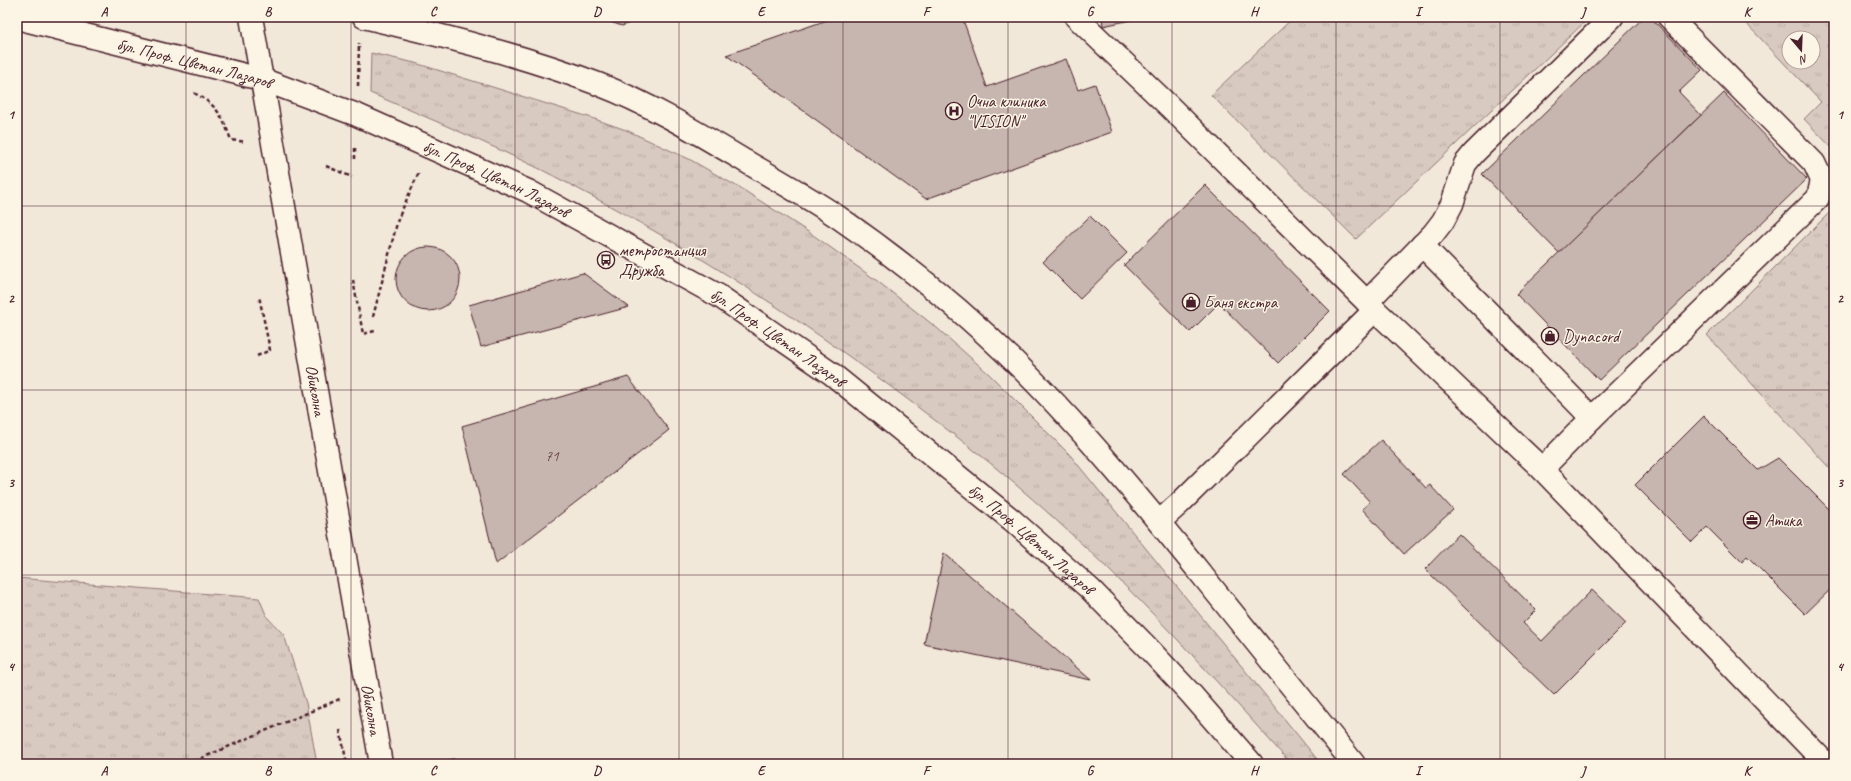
<svg xmlns="http://www.w3.org/2000/svg" width="1851" height="781" viewBox="0 0 1851 781" font-family="Caveat,sans-serif">
<style>
.grass{fill:url(#grass-tufts);stroke:#917476;fill-rule:evenodd}
.building{fill:#c7b6af;stroke:#4a1f2b}
.lines{fill:none;stroke-linecap:round;stroke-linejoin:round}
.minor-casing{stroke:#4a1f2b;stroke-width:25}
.major-casing{stroke:#4a1f2b;stroke-width:25}
.path{stroke:#4a1f2b;stroke-width:2.5;stroke-dasharray:4 3;stroke-linecap:butt}
.minor{stroke:#fcf5e5;stroke-width:22}
.major{stroke:#fcf5e5;stroke-width:22}
.grid{fill:none;stroke:#4a1f2b;stroke-width:1;stroke-opacity:0.55}
.labels{text-anchor:middle;stroke-width:3;stroke-linejoin:round;paint-order:stroke}
.number-label{font-size:15px;fill:#69454c}
.street-label{font-size:17px;fill:#4a1f2b;stroke:#fcf5e5}
.poi-label{font-size:17px;fill:#4a1f2b;stroke:#fcf5e5;text-anchor:start}
.neatline{fill:none;stroke:#4a1f2b;stroke-width:1.5}
.grid-label{font-size:13px;text-anchor:middle;font-weight:bold;fill:#4a1f2b}
</style>
<defs>
<pattern id="grass-tufts" width="24" height="20" patternUnits="userSpaceOnUse"><rect width="24" height="20" fill="#d8cac0"/><path d="M3 7l-1-3M5 7V3M7 7l1-3M15 17l-1-3M17 17v-4M19 17l1-3" fill="none" stroke="#bbada5"/></pattern>
</defs>
<rect width="100%" height="100%" fill="#f1e8da"/>
<filter id="ink" filterUnits="userSpaceOnUse"><feTurbulence type="fractalNoise" baseFrequency=".025" numOctaves="2"/><feDisplacementMap in="SourceGraphic" scale="8" xChannelSelector="R" yChannelSelector="G"/><feConvolveMatrix kernelMatrix="1 2 1 2 8 2 1 2 1" color-interpolation-filters="sRGB"/></filter>
<g filter="url(#ink)">
<!-- grass -->
<g class="grass">
<polygon points="1294,17 1590,17 1356,239 1211,95"/>
<path d="M1740,17H1834V150L1804,119L1821,102ZM1789,38H1813V62H1789Z"/>
<path d="M371,53L415,63L589,117L626,130L689,159L745,191L813,235L876,280L937,328L989,374L1070,455L1321,764H1291C1204,666 1115,569 1015,484C982,455 946,429 911,402C795,314 673,237 544,171C487,143 429,118 370,93Z"/>
<polygon points="1834,208 1834,473 1707,335"/>
<polygon points="17,578 259,598 267,617 284,635 306,703 317,764 17,764"/>
</g>
<!-- building -->
<g class="building">
<polygon points="595,17 644,17 622,26"/>
<polygon points="836,17 962,17 987,87 1066,59 1078,90 1095,84 1112,132 926,199 726,55"/>
<polygon points="1102,17 1145,17 1103,26"/>
<polygon points="1644,17 1650,17 1702,70 1679,92 1701,115 1559,253 1482,174"/>
<polygon points="1724,93 1807,179 1599,380 1516,294"/>
<polygon points="1205,185 1330,311 1278,363 1219,303 1190,332 1124,265"/>
<polygon points="1090,216 1127,253 1080,299 1043,262"/>
<circle cx="428" cy="279" r="32"/>
<polygon points="583,273 629,307 481,347 469,305"/>
<polygon points="628,377 669,430 496,564 462,426"/>
<polygon points="1704,416 1758,470 1778,458 1834,514 1834,586 1805,614 1747,556 1742,562 1707,527 1692,542 1635,485"/>
<polygon points="1381,440 1426,488 1430,485 1453,510 1404,554 1362,509 1370,502 1344,474"/>
<polygon points="1459,534 1536,610 1523,623 1542,641 1592,590 1626,623 1554,695 1425,569"/>
<polygon points="944,553 1091,680 924,644"/>
<polygon points="454,759 455,764 438,764 437,763"/>
</g>
<g class="lines">
<defs>
<g id="minor">
<path id="s1" d="M251,17L381,764"/>
<polyline points="1076,17 1171,108 1375,310"/>
<polyline points="1422,245 1592,418"/>
<polyline points="1367,302 1433,234 1443,221 1452,204 1465,164 1474,153 1612,17"/>
<polyline points="1542,469 1592,418 1818,198 1822,180 1814,163 1669,17"/>
<polyline points="1159,522 1180,503 1375,310 1542,469 1826,764"/>
</g>
<g id="major">
<path d="M364,17C443,36 522,55 598,84C650,104 698,133 745,161C776,179 808,197 838,217C903,262 965,312 1021,368C1087,434 1147,507 1206,580C1255,641 1305,703 1354,764"/>
<path id="s2" d="M17,18L261,79L357,115L528,191L719,296L832,374L1012,520L1090,589L1146,646L1191,694L1252,764"/>
</g>
</defs>
<!-- minor casing -->
<use href="#minor" class="minor-casing"/>
<!-- major casing -->
<use href="#major" class="major-casing"/>
<!-- path -->
<g class="path">
<polyline points="358,86 359,43"/>
<path d="M194,93C217,105 222,115 231,140L246,142"/>
<polyline points="355,159 355,145"/>
<polyline points="326,166 352,177"/>
<polyline points="353,280 363,334 375,331"/>
<polyline points="373,317 398,219 419,172"/>
<polyline points="257,356 270,350 259,296"/>
<polyline points="340,730 347,764"/>
<polyline points="188,764 342,698"/>
</g>
<!-- minor -->
<use href="#minor" class="minor"/>
<!-- major -->
<use href="#major" class="major"/>
</g>
</g>
<!-- grid -->
<path class="grid" d="M186,17V764M351,17V764M515,17V764M679,17V764M843,17V764M1008,17V764M1172,17V764M1336,17V764M1500,17V764M1665,17V764M17,206H1834M17,390H1834M17,575H1834"/>
<!-- icons -->
<defs>
<symbol id="hospital-ring" viewBox="-11 -11 22 22"><circle r="9.5" fill="#fcf5e5" stroke="#4a1f2b" stroke-width="1.5"/><path d="M-5-5h3v3.5h4V-5h3V5h-3V1.5h-4V5h-3Z" fill="#4a1f2b"/></symbol>
<symbol id="bus-ring" viewBox="-11 -11 22 22"><circle r="9.5" fill="#fcf5e5" stroke="#4a1f2b" stroke-width="1.5"/><path d="M-5-6H5V4H4V6H2V4H-2V6H-4V4H-5ZM-3.5-4V0h7V-4ZM-3.5 1.2v1.5H-2V1.2ZM2 1.2v1.5H3.5V1.2Z" fill="#4a1f2b"/></symbol>
<symbol id="shop-ring" viewBox="-11 -11 22 22"><circle r="9.5" fill="#fcf5e5" stroke="#4a1f2b" stroke-width="1.5"/><path d="M-5-2.5h2.3a2.7 3.5 0 0 1 5.4 0H5L5.5 6h-11ZM-1.5-2.5h3a1.5 2.3 0 0 0-3 0Z" fill="#4a1f2b"/></symbol>
<symbol id="office-ring" viewBox="-11 -11 22 22"><circle r="9.5" fill="#fcf5e5" stroke="#4a1f2b" stroke-width="1.5"/><path d="M-6-3h4V-5.5h4V-3h4V5H-6ZM-1-4.5V-3h2v-1.5ZM-6 0V1H6V0Z" fill="#4a1f2b"/></symbol>
</defs>
<g fill-rule="evenodd">
<use href="#hospital-ring" x="944" y="101" width="20" height="20"/>
<use href="#bus-ring" x="596" y="250" width="20" height="20"/>
<use href="#shop-ring" x="1181" y="292" width="20" height="20"/>
<use href="#shop-ring" x="1540" y="326" width="20" height="20"/>
<use href="#office-ring" x="1742" y="510" width="20" height="20"/>
</g>
<g class="labels">
<!-- number labels -->
<g class="number-label">
<text x="552" y="461">71</text>
</g>
<!-- street labels -->
<g class="street-label">
<text dy="6" stroke="none"><textPath href="#s2" startOffset="183">бул. Проф. Цветан Лазаров</textPath></text>
<text dy="6" stroke="none"><textPath href="#s2" startOffset="507">бул. Проф. Цветан Лазаров</textPath></text>
<text dy="6" stroke="none"><textPath href="#s2" startOffset="831">бул. Проф. Цветан Лазаров</textPath></text>
<text dy="6" stroke="none"><textPath href="#s1" startOffset="379">Обиколна</textPath></text>
<text dy="6" stroke="none"><textPath href="#s2" startOffset="1155">бул. Проф. Цветан Лазаров</textPath></text>
<text dy="6" stroke="none"><textPath href="#s1" startOffset="703">Обиколна</textPath></text>
</g>
<!-- poi labels -->
<g class="poi-label">
<text x="967" y="107">Очна клиника<tspan x="967" dy="20">"VISION"</tspan></text>
<text x="619" y="256">метростанция<tspan x="619" dy="20">Дружба</tspan></text>
<text x="1204" y="308">Баня екстра</text>
<text x="1563" y="342">Dynacord</text>
<text x="1765" y="526">Атика</text>
</g>
</g>
<!-- margin -->
<rect width="1851" height="781" fill="none" stroke="#fcf5e5" stroke-width="44"/>
<!-- north arrow -->
<g transform="translate(1801 50) rotate(161)"><circle r="19" fill="#fcf5e5" stroke="#b59f9b"/>
<path d="M0-3L7 15L0 10L-7 15Z" fill="#4a1f2b"/>
<text y="-6" font-size="11" font-weight="bold" text-anchor="middle" fill="#4a1f2b">N</text>
</g>
<rect x="22" y="22" width="1807" height="737" class="neatline"/>
<g class="grid-label">
<text x="104" y="16">A</text>
<text x="268" y="16">B</text>
<text x="433" y="16">C</text>
<text x="597" y="16">D</text>
<text x="761" y="16">E</text>
<text x="926" y="16">F</text>
<text x="1090" y="16">G</text>
<text x="1254" y="16">H</text>
<text x="1418" y="16">I</text>
<text x="1583" y="16">J</text>
<text x="1747" y="16">K</text>
<text x="11" y="119">1</text>
<text x="1840" y="119">1</text>
<text x="11" y="303">2</text>
<text x="1840" y="303">2</text>
<text x="11" y="487">3</text>
<text x="1840" y="487">3</text>
<text x="11" y="671">4</text>
<text x="1840" y="671">4</text>
<text x="104" y="775">A</text>
<text x="268" y="775">B</text>
<text x="433" y="775">C</text>
<text x="597" y="775">D</text>
<text x="761" y="775">E</text>
<text x="926" y="775">F</text>
<text x="1090" y="775">G</text>
<text x="1254" y="775">H</text>
<text x="1418" y="775">I</text>
<text x="1583" y="775">J</text>
<text x="1747" y="775">K</text>
</g>
</svg>
